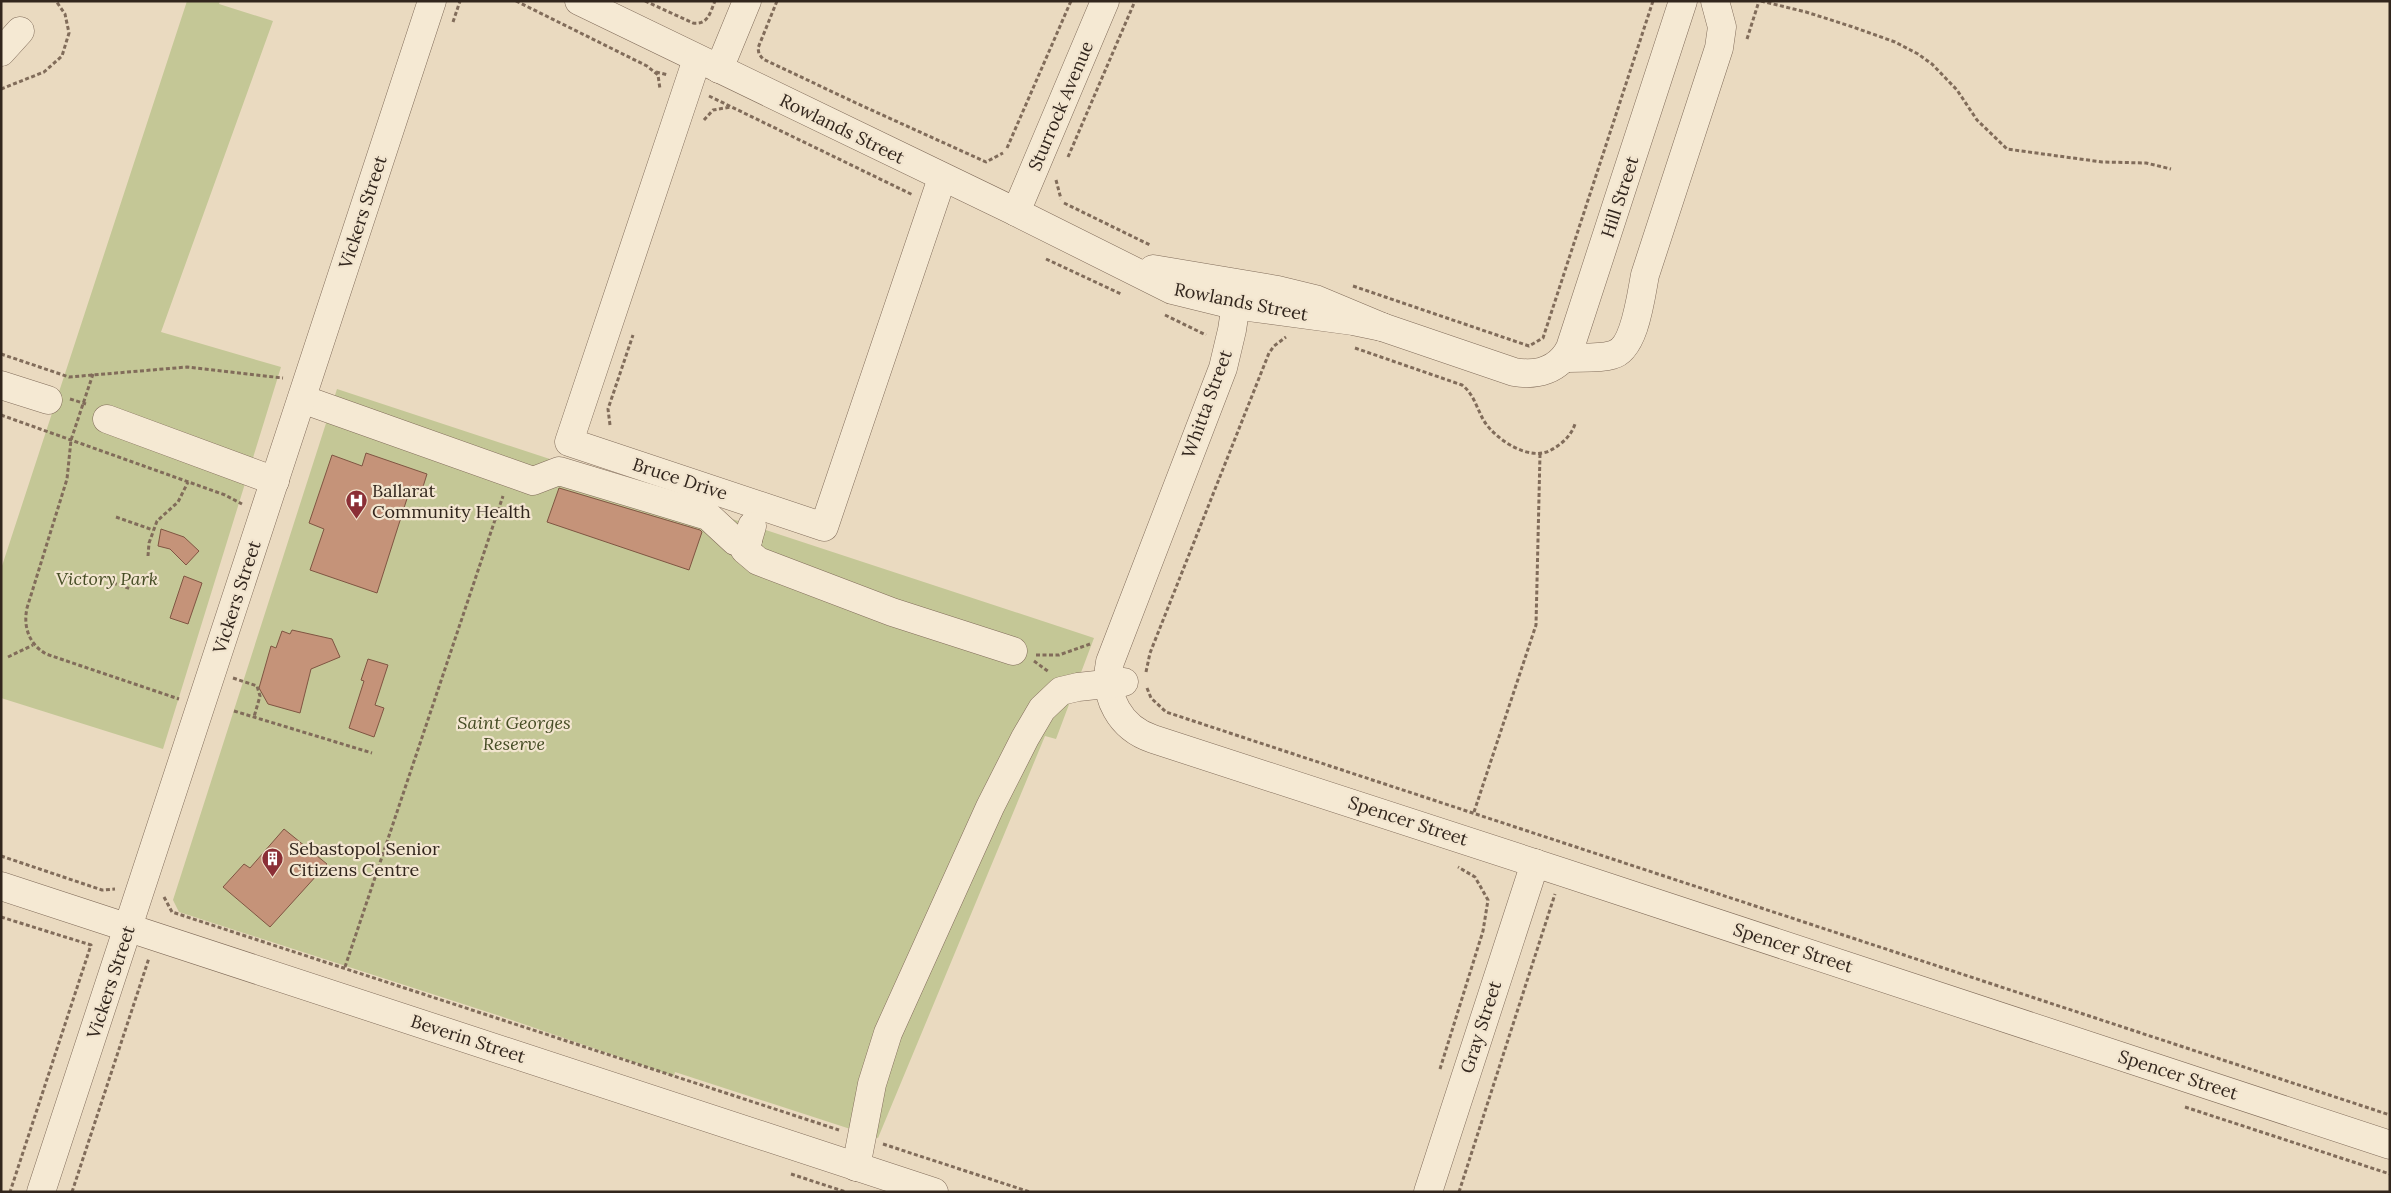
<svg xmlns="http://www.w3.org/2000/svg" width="2391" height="1193" viewBox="0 0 2391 1193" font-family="Lora,serif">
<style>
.green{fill:#c4c796}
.building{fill:#c59379;stroke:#7f5542}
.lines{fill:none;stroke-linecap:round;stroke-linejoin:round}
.minor-casing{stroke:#816c5a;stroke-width:29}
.path{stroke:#816c5a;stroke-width:3;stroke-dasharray:4 2.5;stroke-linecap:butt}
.minor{stroke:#f5e9d3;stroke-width:28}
.labels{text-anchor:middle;stroke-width:4.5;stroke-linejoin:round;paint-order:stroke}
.street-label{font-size:18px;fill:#32261d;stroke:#f2e5cf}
.poi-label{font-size:18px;fill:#32261d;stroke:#f2e5cf;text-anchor:start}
.park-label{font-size:18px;font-style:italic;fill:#464d25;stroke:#f2e5cf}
</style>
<rect width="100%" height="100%" fill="#eadac0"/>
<!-- green -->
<g class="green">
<polygon points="187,1 220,1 219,4 273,21 161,332 281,367 163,749 1,698 1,569"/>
<polygon points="337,389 1094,638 1056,739 1045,736 878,1138 675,1072 674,1076 500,1016 179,912 173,900"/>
</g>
<!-- building -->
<g class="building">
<polygon points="366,453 427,474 422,490 411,486 377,593 310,570 324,529 309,523 332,455 362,466"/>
<polygon points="559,488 700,530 702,532 689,570 547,522"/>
<polygon points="161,529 184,537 199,551 186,565 170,549 158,546"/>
<polygon points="184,576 202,583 188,624 170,618"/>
<polygon points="292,630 332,639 340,657 311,669 300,713 268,704 259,688 271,646 276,648 282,631 290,634"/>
<polygon points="368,659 388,665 375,705 384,708 374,737 349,728 364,681 361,680"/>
<polygon points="284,829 327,864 270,927 223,887 244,864 250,868"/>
</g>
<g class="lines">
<defs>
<g id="minor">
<polyline points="579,1 1016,212 1172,290 1233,305 1353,321 1382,327"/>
<polyline points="1,52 20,31"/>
<polyline points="697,59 569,442 824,527 942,178"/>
<polyline points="719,69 747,1"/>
<polyline points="1016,212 1105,1"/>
<path d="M1153,269L1278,290L1315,299L1382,327L1514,372C1537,376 1559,370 1570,348L1683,1"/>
<path d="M1239,284L1232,330L1223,368L1110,662C1103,697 1120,728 1153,739L1562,872L2390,1145"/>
<path d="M1565,358C1580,357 1598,359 1612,355C1635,350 1641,295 1645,275L1719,48L1722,27L1715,1"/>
<polyline points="1,385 48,400"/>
<polyline points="302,399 533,481 559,471 708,516 735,541 748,540"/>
<polyline points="107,419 275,481"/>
<polyline points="752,526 745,550 758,561 892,612 1013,651"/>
<polyline points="1,886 934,1192"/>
<polyline points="856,1167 872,1084 888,1033 990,807 1025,738 1042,709 1061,691 1078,687 1124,682"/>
<polyline points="41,1192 432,1"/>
<polyline points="1428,1192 1535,863"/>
</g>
</defs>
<!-- minor casing -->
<use href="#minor" class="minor-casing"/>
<!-- path -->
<g class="path">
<polyline points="516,1 647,66 658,75 660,89"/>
<path d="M645,1L693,23C708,25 710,13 715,1"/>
<polyline points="777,1 758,48 759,54 763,59 856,103 986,162 1003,153"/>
<polyline points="1761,1 1806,12 1853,27 1895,42 1918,54 1932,64 1957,90 1977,120 2007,149 2102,162 2146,163 2171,169"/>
<polyline points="453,22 460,1"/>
<polyline points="1747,39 1759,1"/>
<polyline points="656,72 668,75"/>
<polyline points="1,89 44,72 62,56 69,33 65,14 56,1"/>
<polyline points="709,96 913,195"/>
<polyline points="704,120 713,110 731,107"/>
<polyline points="1007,148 1071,1"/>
<polyline points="1068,157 1135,1"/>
<polyline points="1056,180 1061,199"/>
<polyline points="1064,203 1150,245"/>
<polyline points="1046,259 1121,294"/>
<polyline points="1353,286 1529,346 1543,338 1653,1"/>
<polyline points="1165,315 1206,335"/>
<path d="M1355,348L1462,385C1474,394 1477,409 1484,421C1496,440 1530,462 1551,450C1562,444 1571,436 1575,424"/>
<polyline points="1,354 69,377 187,367 283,378"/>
<path d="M93,374L71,440L67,479L27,608C23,627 29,644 46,654L179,699"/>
<polyline points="70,399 86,404"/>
<polyline points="1,415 225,495 242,504"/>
<polyline points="610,425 608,409 633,335"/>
<polyline points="116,517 153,530"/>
<polyline points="148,556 149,543 157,521 178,502 188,482"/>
<polyline points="113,583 131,589"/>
<polyline points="1036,655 1059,655 1090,644"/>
<polyline points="8,657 33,645"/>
<polyline points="1034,661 1049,672"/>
<polyline points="1146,672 1150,653 1269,353 1274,346 1286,337"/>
<polyline points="233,678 257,686 260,696 254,717"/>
<polyline points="1147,688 1151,698 1166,712 2390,1115"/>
<polyline points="234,711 372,753"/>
<polyline points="1474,812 1536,625 1540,454"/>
<polyline points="1,856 102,890 115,889"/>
<polyline points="164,897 172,912 839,1130"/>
<polyline points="1,917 91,945 10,1192"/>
<polyline points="345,967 503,496"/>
<polyline points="1440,1069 1483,931 1488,900 1475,877 1458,867"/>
<polyline points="2185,1107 2390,1174"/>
<polyline points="883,1144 1030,1192"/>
<polyline points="791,1174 846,1192"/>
<polyline points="72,1192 149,958"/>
<polyline points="1459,1192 1555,894"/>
</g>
<!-- minor -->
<use href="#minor" class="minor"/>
</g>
<!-- icons -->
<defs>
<symbol id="hospital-pin" viewBox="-11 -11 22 30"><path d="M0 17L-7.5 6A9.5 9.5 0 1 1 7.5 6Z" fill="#8b2f36" stroke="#f2e5cf"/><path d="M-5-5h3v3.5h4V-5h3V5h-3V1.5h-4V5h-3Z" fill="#fff"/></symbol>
<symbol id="building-pin" viewBox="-11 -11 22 30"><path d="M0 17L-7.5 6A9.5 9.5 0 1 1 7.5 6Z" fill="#8b2f36" stroke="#f2e5cf"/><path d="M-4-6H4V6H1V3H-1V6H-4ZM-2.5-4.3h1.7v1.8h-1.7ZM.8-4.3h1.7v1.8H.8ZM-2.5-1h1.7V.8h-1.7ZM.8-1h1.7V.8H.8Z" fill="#fff"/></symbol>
</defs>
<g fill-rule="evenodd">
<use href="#hospital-pin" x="344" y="488" width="25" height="34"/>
<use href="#building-pin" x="260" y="846" width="25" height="34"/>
</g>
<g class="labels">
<!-- street labels -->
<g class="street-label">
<text transform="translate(1061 106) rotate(-67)" y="6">Sturrock Avenue</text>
<text transform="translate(842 129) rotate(26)" y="6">Rowlands Street</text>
<text transform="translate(1620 197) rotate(-72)" y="6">Hill Street</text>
<text transform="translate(363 212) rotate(-72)" y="6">Vickers Street</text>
<text transform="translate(1241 302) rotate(11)" y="6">Rowlands Street</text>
<text transform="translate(1207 404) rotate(-70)" y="6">Whitta Street</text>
<text transform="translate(680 479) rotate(18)" y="6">Bruce Drive</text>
<text transform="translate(237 597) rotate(-72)" y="6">Vickers Street</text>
<text transform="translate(1408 821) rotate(18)" y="6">Spencer Street</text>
<text transform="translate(1793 948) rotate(18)" y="6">Spencer Street</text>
<text transform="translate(111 982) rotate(-72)" y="6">Vickers Street</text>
<text transform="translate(1481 1027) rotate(-72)" y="6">Gray Street</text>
<text transform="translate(468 1039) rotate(18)" y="6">Beverin Street</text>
<text transform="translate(2178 1075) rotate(18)" y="6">Spencer Street</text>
</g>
<!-- poi labels -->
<g class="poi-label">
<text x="372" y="497">Ballarat<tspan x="372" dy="21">Community Health</tspan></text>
<text x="289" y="855">Sebastopol Senior<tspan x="289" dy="21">Citizens Centre</tspan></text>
</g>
<!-- park labels -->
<g class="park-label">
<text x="107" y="585">Victory Park</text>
<text x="514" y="729">Saint Georges<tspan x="514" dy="21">Reserve</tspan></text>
</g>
</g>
<!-- border -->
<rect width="2391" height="1193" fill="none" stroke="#32261d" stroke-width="5"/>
</svg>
